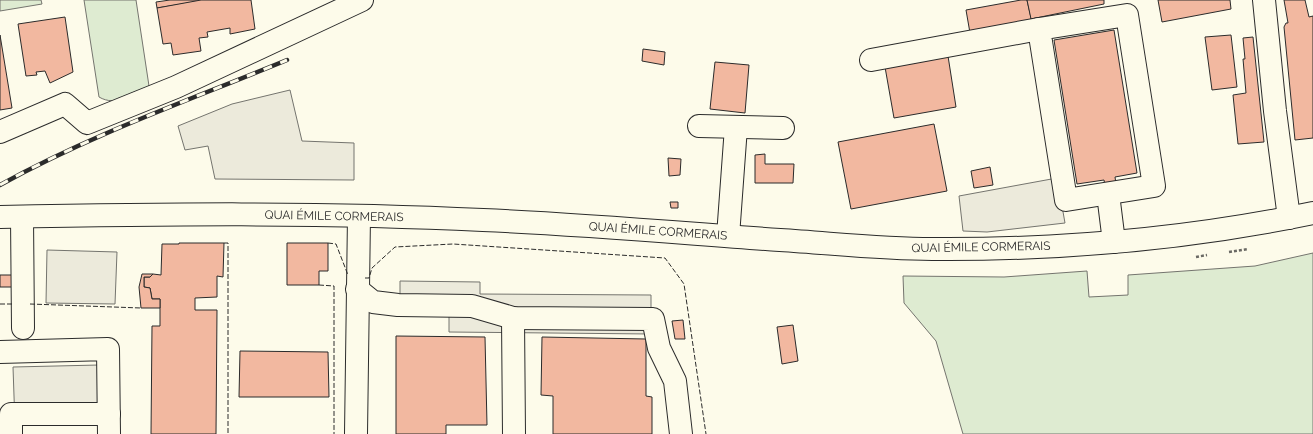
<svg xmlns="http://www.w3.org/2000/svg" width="1313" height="434" viewBox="0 0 1313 434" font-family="Raleway,sans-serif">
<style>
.green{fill:#deebd1;stroke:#74746e}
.parking{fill:#eceadb;stroke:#74746e}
.building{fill:#f2b8a0;stroke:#2b2b2b}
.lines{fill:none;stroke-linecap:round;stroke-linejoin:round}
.minor-casing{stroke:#2b2b2b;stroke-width:24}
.major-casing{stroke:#2b2b2b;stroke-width:24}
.path{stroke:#6a6964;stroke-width:2.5;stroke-dasharray:3 2;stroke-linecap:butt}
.minor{stroke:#fdfbea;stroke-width:22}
.major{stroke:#fdfbea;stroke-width:22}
.rail-casing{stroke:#2b2b2b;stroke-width:4.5}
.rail{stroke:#fdfbea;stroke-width:3;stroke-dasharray:9;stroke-linecap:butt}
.fence{stroke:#2b2b2b;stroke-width:1;stroke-dasharray:5 2;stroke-linecap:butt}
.labels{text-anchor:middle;stroke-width:3;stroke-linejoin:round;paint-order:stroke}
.street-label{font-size:12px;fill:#2b2b2b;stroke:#fdfbea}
</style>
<rect width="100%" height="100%" fill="#fdfbea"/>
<!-- green -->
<g class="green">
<polygon points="0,0 41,0 42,4 0,11"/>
<path d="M84,0H136L149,86C134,95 116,107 99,97Z"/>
<polygon points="1313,253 1313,434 963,434 936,341 904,303 903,276 1004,277 1087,271 1089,297 1128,295 1128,275 1255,266"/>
</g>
<!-- parking -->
<g class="parking">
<polygon points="290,90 302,141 354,143 354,180 215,179 208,146 185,150 178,126 232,104"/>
<polygon points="1057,178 1065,223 987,232 963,231 959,196"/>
<polygon points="47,250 117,252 115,304 46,303"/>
<polygon points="400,281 480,282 480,294 651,295 651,334 449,332 449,314 400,314"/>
<polygon points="99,365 100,423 15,425 13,367"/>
</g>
<!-- building -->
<g class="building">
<polygon points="170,0 201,0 201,1 157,8 156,2"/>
<polygon points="201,0 251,0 255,29 230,34 230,28 207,32 208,37 199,38 201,51 173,55 171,43 163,44 157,8"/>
<polygon points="1021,0 1027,0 1032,22 970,33 966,10"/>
<polygon points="1027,0 1104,0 1104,4 1031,19"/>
<polygon points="1158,0 1230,0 1231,9 1162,22"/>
<polygon points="1284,0 1305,0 1309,17 1313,16 1313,138 1295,140 1284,27 1286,23 1288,23"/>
<polygon points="65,17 73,72 50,83 45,71 36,72 37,75 26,76 18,24"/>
<polygon points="1114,30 1137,173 1115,177 1116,184 1105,186 1104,180 1077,184 1054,40"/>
<polygon points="0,35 12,108 0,110"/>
<polygon points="1231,35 1237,87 1212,90 1205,37"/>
<polygon points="1253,37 1264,142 1238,144 1233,95 1246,93 1243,59 1245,59 1243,38"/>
<polygon points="643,49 665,52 664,65 642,61"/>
<polygon points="948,56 956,107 894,118 885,67"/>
<polygon points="715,62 749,65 745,113 710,109"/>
<polygon points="934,124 947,191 851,209 838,142"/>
<polygon points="765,154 765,164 794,164 793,183 755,183 755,155"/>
<polygon points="668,158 681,159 680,175 669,176"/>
<polygon points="990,167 993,185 974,188 971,171"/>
<polygon points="670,202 678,202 678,208 671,208"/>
<polygon points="179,243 224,243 223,277 217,276 217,297 195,298 195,310 217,310 216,434 151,434 152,326 160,326 160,299 152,299 150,288 144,287 144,277 150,277 153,274 161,275 162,244 179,244"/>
<polygon points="287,243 328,243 328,271 319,271 319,285 287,285"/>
<polygon points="142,274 153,274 150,277 144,277 144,287 150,288 152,299 160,299 160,308 141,308 139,287"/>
<rect x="0" y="275" width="12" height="12"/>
<polygon points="683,320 685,339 675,339 672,321"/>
<polygon points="793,325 798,361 782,364 777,327"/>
<polygon points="396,336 485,337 487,425 446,425 446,434 396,434"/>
<polygon points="542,337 646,339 646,396 652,397 652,434 553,434 553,396 541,395"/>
<polygon points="240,351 328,352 329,397 239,397"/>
</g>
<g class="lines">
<defs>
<g id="minor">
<polyline points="1264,0 1275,111 1289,218"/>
<polygon points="1127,15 1154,186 1066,200 1039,29"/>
<polyline points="871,60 1039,29"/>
<polyline points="699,126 783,128"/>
<polyline points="0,132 65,104 87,123 176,87 362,0"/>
<polyline points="1108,194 1114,242"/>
<polyline points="22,217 23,328"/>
<polyline points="728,236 736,127"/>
<polyline points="357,289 373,302 398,305 472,306 513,318 653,319 659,348 675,381 681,434"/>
<polyline points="513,318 514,434"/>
<polyline points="0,352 108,349 109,434"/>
<polyline points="11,434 11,414 109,414"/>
<polyline points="356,434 359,216"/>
</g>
<path id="major" d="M0,217C161,214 322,212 483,220C582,224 681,233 780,240C830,243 881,249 932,249C1060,250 1188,239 1313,213"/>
</defs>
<!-- minor casing -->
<use href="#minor" class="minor-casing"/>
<!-- major casing -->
<use href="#major" class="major-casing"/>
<!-- path -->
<g class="path">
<polyline points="1229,252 1248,249"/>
<polyline points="1196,257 1207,255"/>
</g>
<!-- minor -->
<use href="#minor" class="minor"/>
<!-- major -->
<use href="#major" class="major"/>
<defs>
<path id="rail" d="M0,185C92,134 190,100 287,60"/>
</defs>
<!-- rail casing -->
<use href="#rail" class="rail-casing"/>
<!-- rail -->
<use href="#rail" class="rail"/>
<!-- fence -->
<g class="fence">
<polyline points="224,243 228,243 228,434"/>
<polyline points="328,243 336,244 348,275"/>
<polyline points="365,278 369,278 372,268 395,247 453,244 665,258 684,284 706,434"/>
<polyline points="319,285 334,286 334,434"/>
<polyline points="0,304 14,304"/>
<polyline points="30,304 141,308"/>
</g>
</g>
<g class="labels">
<!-- street labels -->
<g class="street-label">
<text transform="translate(334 216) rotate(1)" y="4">QUAI ÉMILE CORMERAIS</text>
<text transform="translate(658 231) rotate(4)" y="4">QUAI ÉMILE CORMERAIS</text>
<text transform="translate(981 247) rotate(-1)" y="4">QUAI ÉMILE CORMERAIS</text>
</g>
</g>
</svg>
